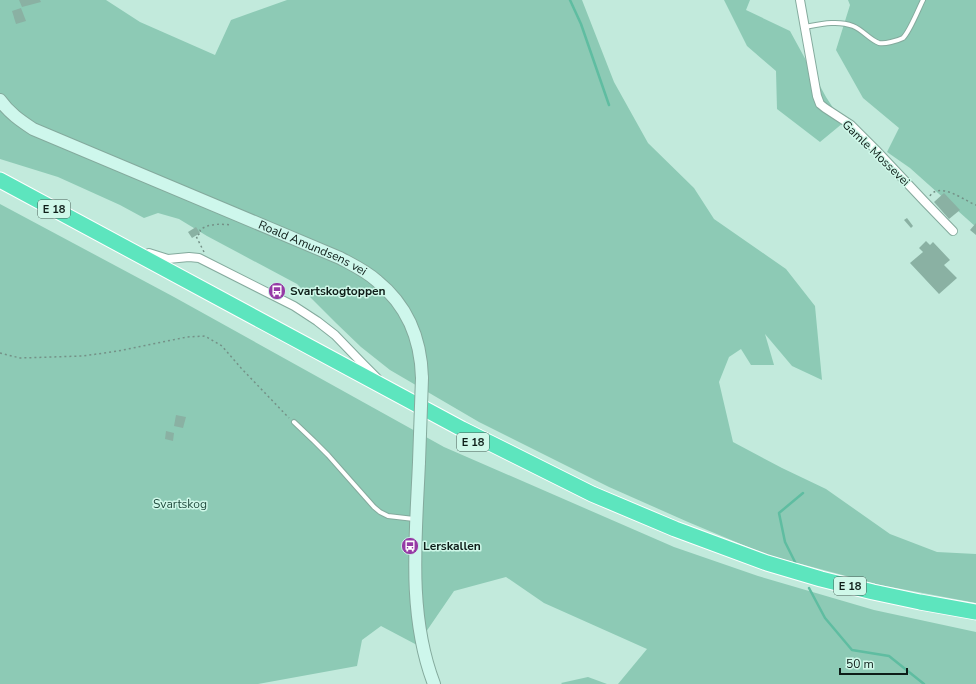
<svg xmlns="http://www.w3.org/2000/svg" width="976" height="684" viewBox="0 0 976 684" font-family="'Nunito Sans',sans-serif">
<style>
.green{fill:#8dcab5}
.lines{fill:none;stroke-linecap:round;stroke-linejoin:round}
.stream{stroke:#5fbda1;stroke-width:2.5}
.building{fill:#8ab1a3}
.lane-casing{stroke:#84aa9d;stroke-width:6}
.street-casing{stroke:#84aa9d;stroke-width:10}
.secondary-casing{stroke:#84aa9d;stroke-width:14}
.highway-casing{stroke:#fff;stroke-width:17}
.path{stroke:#749187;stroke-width:1.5;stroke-dasharray:2 3;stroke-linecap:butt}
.lane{stroke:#fff;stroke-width:4}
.street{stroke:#fff;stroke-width:8}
.secondary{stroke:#cef7ec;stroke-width:12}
.highway{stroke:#5de5be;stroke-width:15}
.secondary-bridge-casing{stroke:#84aa9d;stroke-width:14;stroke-linecap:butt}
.secondary-bridge{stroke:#cef7ec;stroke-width:12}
.labels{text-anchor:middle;stroke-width:3;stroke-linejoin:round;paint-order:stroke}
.shield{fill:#cff8e9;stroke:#485f57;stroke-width:1}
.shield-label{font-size:11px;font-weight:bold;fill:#0e1d18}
.street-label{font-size:12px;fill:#0e1d18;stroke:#cff8e9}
.poi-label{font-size:12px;font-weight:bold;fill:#0e1d18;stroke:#cff8e9;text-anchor:start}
.park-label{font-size:12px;fill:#224c3f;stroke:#cff8e9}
</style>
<rect width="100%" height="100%" fill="#c2eadc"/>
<!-- green -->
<g class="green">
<polygon points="0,0 106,0 140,22 215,55 231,20 287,0 582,0 614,82 648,143 694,188 714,219 786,269 815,306 822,380 792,366 765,334 774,365 751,365 741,349 729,357 719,382 733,442 782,468 826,489 890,534 937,552 976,554 976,603 880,585 767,555 688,522 609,487 479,422 390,370 361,347 336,323 297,284 207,236 179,219 158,213 144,218 120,205 58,177 0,159"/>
<polygon points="724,0 750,0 746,10 790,31 826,97 843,123 820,142 777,109 776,71 747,46"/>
<polygon points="848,0 976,0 976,227 910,168 887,152 899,128 863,98 836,50 850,5"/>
<polygon points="0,204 174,297 444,447 674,547 758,576 874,610 976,632 976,684 618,684 647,649 544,603 506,577 454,591 417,645 381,626 362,640 357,666 258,684 0,684"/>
<polygon points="588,677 607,684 562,684 561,683"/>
</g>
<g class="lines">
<!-- stream -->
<g class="stream">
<polyline points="570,0 581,24 609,105"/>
<polyline points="797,566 785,542 779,513 803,493"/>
<polyline points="809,588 825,618 852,650 889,656 924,684"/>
</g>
</g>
<!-- building -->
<g class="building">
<polygon points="19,0 40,0 41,2 22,7"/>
<polygon points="21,8 26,21 16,24 12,11"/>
<polygon points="944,193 960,210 949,219 934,202"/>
<polygon points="907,218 913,226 911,228 904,220"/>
<polygon points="976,223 976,235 970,230"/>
<polygon points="196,227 200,233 192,238 188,232"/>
<polygon points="926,241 930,245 933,242 950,260 944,265 957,278 939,294 910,263 923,252 919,248"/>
<polygon points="176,415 186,417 183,428 174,426"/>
<polygon points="166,431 174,433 173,441 165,439"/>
</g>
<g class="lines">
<defs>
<g id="lane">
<path d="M805,27C821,24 838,20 853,26C863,30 870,40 879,43C883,44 887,43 891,42C896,41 899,40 903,38C910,31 918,10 923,0"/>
<polyline points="294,422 314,441 328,455 374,507 380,512 388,516 414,519"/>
</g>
<g id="street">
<polyline points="800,0 817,96 820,104 825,108 851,125 876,150 924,201 953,231"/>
<polyline points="149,253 168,259 189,257 199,258 294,306 317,321 335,335 363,364 377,378"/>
</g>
<g id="secondary">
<path id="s1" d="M0,100C9,113 21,121 33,129L340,258C353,265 366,271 377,281C408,306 421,339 422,378"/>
<path d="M419,462C416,535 407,614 434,684"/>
</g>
<polyline id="highway" points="0,180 462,429 592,494 675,529 767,563 821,579 873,592 920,602 976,612"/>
</defs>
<!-- lane casing -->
<use href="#lane" class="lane-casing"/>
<!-- street casing -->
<use href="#street" class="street-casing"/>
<!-- secondary casing -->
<use href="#secondary" class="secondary-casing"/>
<!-- highway casing -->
<use href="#highway" class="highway-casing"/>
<!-- path -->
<g class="path">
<path d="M930,196C931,194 933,193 934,192C947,186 965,201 976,205"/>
<path d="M204,252L196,236L201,233L200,230C209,223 221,224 232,225"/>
<polyline points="0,353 20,358 83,356 118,351 187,337 205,336 222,346 241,368 289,418"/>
</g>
<!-- lane -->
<use href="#lane" class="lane"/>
<!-- street -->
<use href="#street" class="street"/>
<!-- secondary -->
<use href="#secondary" class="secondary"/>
<!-- highway -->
<use href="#highway" class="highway"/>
<defs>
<polyline id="secondary-bridge" points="419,462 422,378"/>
</defs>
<!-- secondary-bridge casing -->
<use href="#secondary-bridge" class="secondary-bridge-casing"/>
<!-- secondary-bridge -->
<use href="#secondary-bridge" class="secondary-bridge"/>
</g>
<!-- icons -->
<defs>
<symbol id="bus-disc" viewBox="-11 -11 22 22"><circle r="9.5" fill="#953aa5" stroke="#cff8e9"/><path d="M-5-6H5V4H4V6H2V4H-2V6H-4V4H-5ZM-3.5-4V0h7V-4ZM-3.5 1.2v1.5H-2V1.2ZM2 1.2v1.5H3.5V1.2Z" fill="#fff"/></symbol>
</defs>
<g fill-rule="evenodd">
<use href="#bus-disc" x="267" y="281" width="20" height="20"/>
<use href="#bus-disc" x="400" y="536" width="20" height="20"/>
</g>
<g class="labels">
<!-- shield labels -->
<g class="shield">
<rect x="38" y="200" width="32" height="18" rx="3"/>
<rect x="457" y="433" width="32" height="18" rx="3"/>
<rect x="834" y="577" width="32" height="18" rx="3"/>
</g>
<g class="shield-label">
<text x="54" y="213">E 18</text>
<text x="473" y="446">E 18</text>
<text x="850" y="590">E 18</text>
</g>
<!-- street labels -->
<g class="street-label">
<text transform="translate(876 153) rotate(44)" y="4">Gamle Mossevei</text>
<text dy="4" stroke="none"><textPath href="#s1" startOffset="348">Roald Amundsens vei</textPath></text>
</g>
<!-- poi labels -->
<g class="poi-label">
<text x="290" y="295">Svartskogtoppen</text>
<text x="423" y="550">Lerskallen</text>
</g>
<!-- park labels -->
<g class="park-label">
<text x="180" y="508">Svartskog</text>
</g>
</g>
<!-- scale -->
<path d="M840 668v6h67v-6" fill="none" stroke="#0e1d18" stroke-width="2"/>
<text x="846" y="668" font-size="12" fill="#0e1d18" stroke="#cff8e9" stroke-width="3" paint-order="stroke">50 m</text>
</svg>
